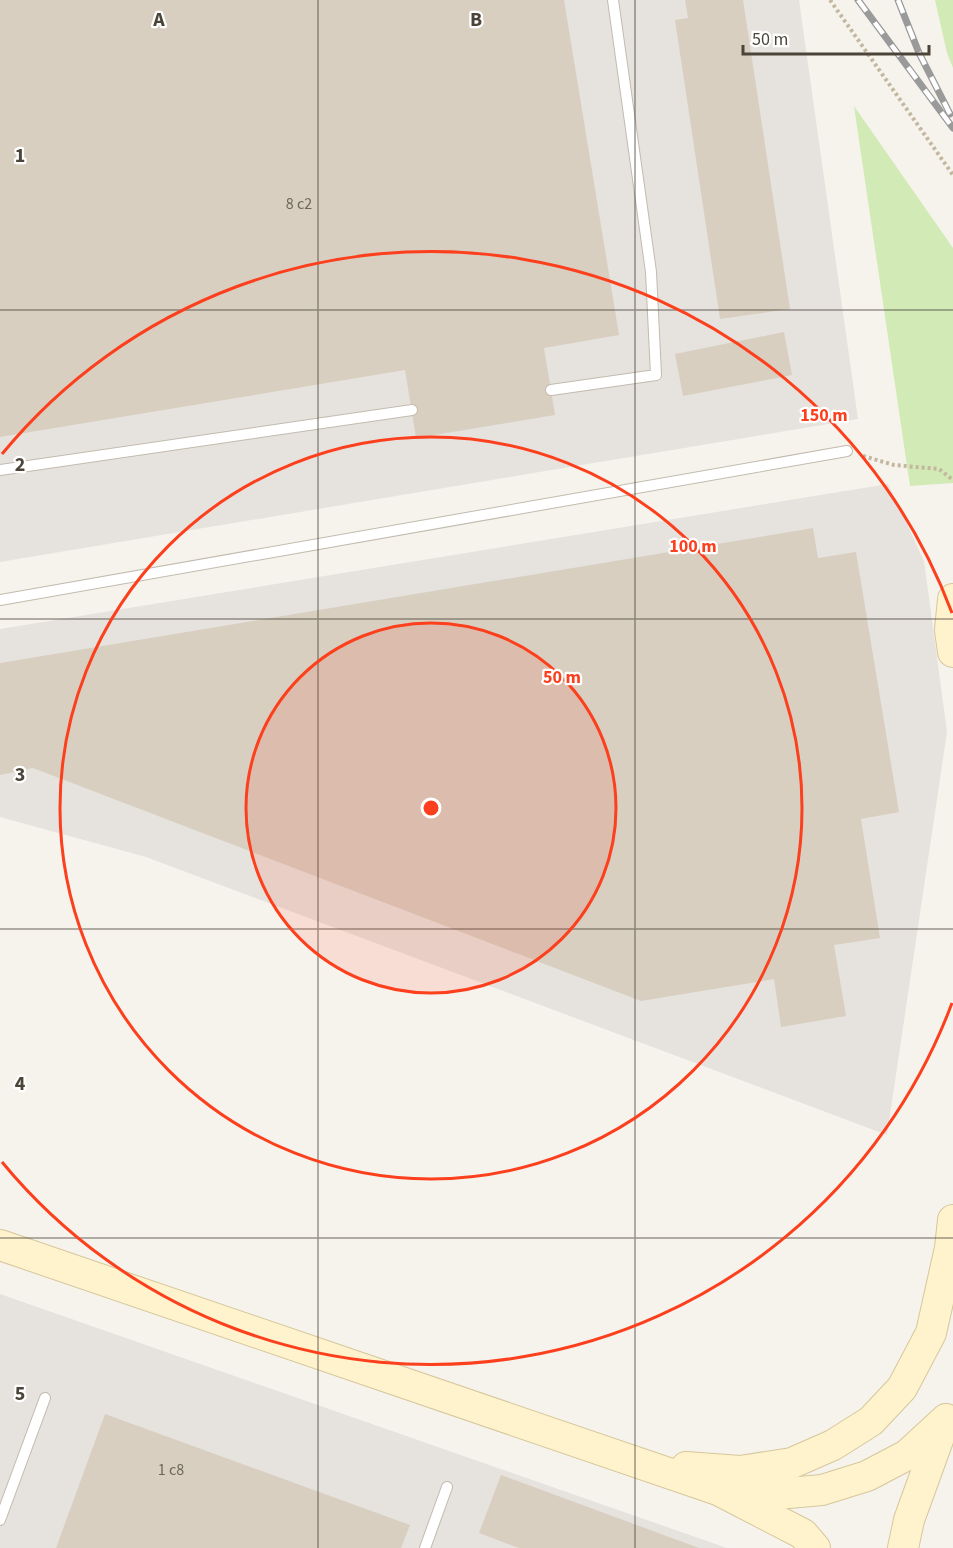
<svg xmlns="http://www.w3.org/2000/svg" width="953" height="1548" viewBox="0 0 953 1548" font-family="'Source Sans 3',sans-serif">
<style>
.industrial{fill:#e6e2dd}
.green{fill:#d2eab5}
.building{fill:#d8cfc1}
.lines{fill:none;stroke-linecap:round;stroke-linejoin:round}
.lane-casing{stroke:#c2bbae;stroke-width:12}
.secondary-casing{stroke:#d6c79b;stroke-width:32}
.path{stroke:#c4b79f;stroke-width:4;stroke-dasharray:3 3;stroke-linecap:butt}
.lane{stroke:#fff;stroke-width:10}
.secondary{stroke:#fff3cd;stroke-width:30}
.rail-casing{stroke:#9a9a9a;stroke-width:7}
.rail{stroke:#fff;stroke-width:4.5;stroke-dasharray:14;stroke-linecap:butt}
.grid{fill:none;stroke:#4b4439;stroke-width:1.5;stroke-opacity:0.55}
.ring{fill:none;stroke:#fc3f1d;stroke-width:3}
.labels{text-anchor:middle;stroke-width:4.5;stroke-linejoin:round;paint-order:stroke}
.number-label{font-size:16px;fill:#6e675b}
.grid-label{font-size:20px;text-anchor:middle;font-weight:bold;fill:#4b4439;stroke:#fff;stroke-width:4.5;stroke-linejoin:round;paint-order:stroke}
.centre{fill:#fc3f1d;stroke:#fff;stroke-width:3}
.ring-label{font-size:18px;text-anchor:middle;font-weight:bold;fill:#fc3f1d;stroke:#fff;stroke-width:4.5;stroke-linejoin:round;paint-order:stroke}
</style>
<rect width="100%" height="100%" fill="#f6f3ec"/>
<!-- industrial -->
<g class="industrial">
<polygon points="0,0 799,0 858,419 0,562"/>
<polygon points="888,484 924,561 947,732 887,1135 146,857 0,817 0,629"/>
<polygon points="0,1294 727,1548 0,1548"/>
</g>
<!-- green -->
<g class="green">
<polygon points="935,0 953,0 953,68 947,53"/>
<polygon points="854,106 953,248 953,483 910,486"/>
</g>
<!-- building -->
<g class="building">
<polygon points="0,0 564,0 619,335 544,348 555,415 416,438 405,370 0,437"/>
<polygon points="685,0 743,0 790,309 720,319 675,20 688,18"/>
<polygon points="784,332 792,375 683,396 675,354"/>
<polygon points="813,528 818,558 856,552 899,812 861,819 880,938 834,945 846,1016 781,1027 774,979 641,1001 33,768 0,775 0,663"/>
<polygon points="105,1414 410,1525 401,1548 56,1548"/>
<polygon points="501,1475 699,1548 519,1548 479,1533"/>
</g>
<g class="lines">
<defs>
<g id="lane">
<polyline points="551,390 656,375 651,272 613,0"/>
<polyline points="0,470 412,410"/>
<polyline points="0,600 847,451"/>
<polyline points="0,1520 45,1398"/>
<polyline points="425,1548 447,1487"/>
</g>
<g id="secondary">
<polyline points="953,599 950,630 953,652"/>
<polyline points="0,1245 718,1490 803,1534 815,1548"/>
<polyline points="686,1467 740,1471 792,1463 833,1445 871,1421 902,1388 931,1333 950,1248 953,1220"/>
<polyline points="730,1491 777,1494 822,1490 867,1476 907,1455 946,1419"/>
<polyline points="903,1548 909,1520 943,1426"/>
</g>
</defs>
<!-- lane casing -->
<use href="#lane" class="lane-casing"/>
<!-- secondary casing -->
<use href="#secondary" class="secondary-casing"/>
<!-- path -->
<g class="path">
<polyline points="830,0 953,175"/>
<polyline points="863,456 894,465 939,469 953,480"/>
</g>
<!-- lane -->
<use href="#lane" class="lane"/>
<!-- secondary -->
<use href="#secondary" class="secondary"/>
<defs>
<g id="rail">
<polyline points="858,0 953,128"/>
<polyline points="898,0 919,53 950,114"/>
</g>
</defs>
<!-- rail casing -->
<use href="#rail" class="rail-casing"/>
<!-- rail -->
<use href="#rail" class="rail"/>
</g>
<!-- grid -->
<path class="grid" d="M318,0V1548M635,0V1548M0,310H953M0,619H953M0,929H953M0,1238H953"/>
<!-- distance rings -->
<circle cx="431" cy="808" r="185" fill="#fc3f1d" fill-opacity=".12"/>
<g class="ring">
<circle cx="431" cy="808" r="185"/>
<circle cx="431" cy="808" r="371"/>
<path d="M952 1003A556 556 0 0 1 2 1162M2 454A556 556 0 0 1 952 613"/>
</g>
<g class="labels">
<!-- number labels -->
<g class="number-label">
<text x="299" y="209">8 с2</text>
<text x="171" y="1475">1 с8</text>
</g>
</g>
<g class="grid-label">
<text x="159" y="26">A</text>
<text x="476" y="26">B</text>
<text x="20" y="162">1</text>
<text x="20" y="471">2</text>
<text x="20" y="781">3</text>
<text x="20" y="1090">4</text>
<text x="20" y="1400">5</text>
</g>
<circle cx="431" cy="808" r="9" class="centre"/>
<g class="ring-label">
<text x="824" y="421">150 m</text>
<text x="693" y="552">100 m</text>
<text x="562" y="683">50 m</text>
</g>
<!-- scale -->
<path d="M743 45v9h186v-9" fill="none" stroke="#4b4439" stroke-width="3"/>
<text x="752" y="45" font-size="18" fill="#4b4439" stroke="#ffffff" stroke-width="4.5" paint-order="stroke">50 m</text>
</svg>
